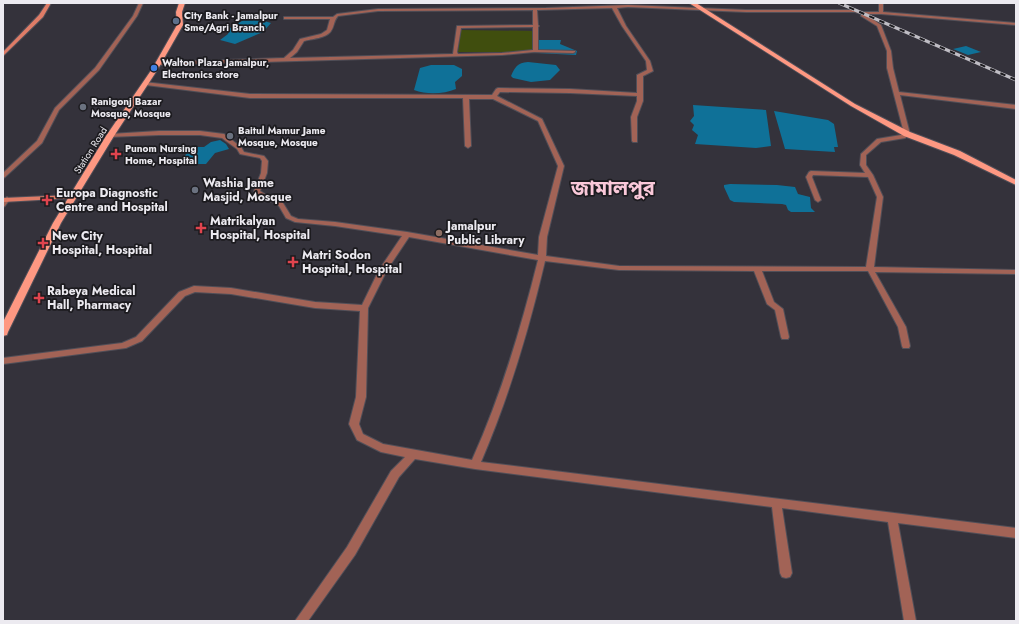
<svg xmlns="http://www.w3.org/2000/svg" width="1019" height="624" viewBox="0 0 1019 624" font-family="Jost,'Noto Sans Bengali',sans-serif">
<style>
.green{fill:#404e0e}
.water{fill:#0f7198}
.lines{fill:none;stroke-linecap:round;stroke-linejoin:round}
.street-casing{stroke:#514f58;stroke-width:2}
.secondary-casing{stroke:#514f58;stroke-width:2}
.primary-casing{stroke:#514f58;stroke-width:2}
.street{fill:#a26356;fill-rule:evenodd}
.secondary{fill:#df7c67;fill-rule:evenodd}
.primary{fill:#fe9882;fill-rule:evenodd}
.rail-casing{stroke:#bfbdc4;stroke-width:3}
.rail{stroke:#1c1b1f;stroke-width:2;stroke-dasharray:5.5;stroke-linecap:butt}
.service-dot{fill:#5c6f8a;stroke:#1c1b1f;stroke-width:1.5}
.shop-dot{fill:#3f7fe0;stroke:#1c1b1f;stroke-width:1.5}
.worship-dot{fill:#6b7280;stroke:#1c1b1f;stroke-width:1.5}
.health-dot{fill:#e0444e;stroke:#1c1b1f;stroke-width:1.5}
.education-dot{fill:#8d6e63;stroke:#1c1b1f;stroke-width:1.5}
.labels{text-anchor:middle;stroke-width:3.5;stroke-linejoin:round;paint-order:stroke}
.far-poi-label{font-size:10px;font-weight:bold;fill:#eceaf0;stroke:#1c1b1f;text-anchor:start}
.far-street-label{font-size:10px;fill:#eceaf0;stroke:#1c1b1f}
.poi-label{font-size:12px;font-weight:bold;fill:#eceaf0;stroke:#1c1b1f;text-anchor:start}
.town-label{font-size:20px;font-weight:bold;fill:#fac8d9;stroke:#1c1b1f}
</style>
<rect width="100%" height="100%" fill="#34323b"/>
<!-- green -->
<polygon class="green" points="461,30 537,31 538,52 458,52"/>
<!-- water -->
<g class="water">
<path d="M247,18C255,21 263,20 271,23L263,32L235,44L220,40L228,34L230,28Z"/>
<polygon points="538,40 561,40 560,44 577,51 576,55 537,53"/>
<polygon points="966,46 981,52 968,55 953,49"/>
<path d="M528,62L556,65L560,70L550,80L531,82L513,78L511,76C515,67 517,63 528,62Z"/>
<path d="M431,65H454L462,69V76L455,82L456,89C444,94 427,95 414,90L420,68Z"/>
<polygon points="693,105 766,110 771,146 756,148 695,144 698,135 692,130 694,125 690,121 694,116"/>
<polygon points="774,111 828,120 834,124 838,147 834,147 835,152 785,149"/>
<polygon points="220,140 226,144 229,149 215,153 206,164 178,164 192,147 204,147 211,142"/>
<polygon points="730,184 777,185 795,187 798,194 810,197 811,208 815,212 791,212 788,210 786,205 782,204 734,202 730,200 724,187 724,185"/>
</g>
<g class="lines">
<defs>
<g id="street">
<polygon points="139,3 143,3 137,16 99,70 59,110 42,143 5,177 3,178 3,173 37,141 55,108 95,68 133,16"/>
<path d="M879,3H883V12L1016,23V25L881,14H865L881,25L891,51L893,68L899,92L1016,105V109L900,95L910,134L905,138L881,142L866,155V165L873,175L883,197L874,267L1016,270V274L875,272L906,327L910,346L909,348H903L902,346L898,327L868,271H762L774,302L783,309L789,337L788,339H782L781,337L775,310L767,304L754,271L619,270L545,261C529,329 509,397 481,462L1016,528V538L898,523L916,621H904L888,522L782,508L792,573L790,577L786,578L782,577L780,573L772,507L475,469L415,459L399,477L355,555L308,621H295L347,547L391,471L405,457L381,452L357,440L349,424L356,397L360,311L315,308L231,294L195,292L185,296L142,341L126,348L3,364V358L122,343L136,337L179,292L194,286L231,288L315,302L362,305L379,270L402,236L335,226L295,222L286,218L279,206L275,203L259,197L254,191L261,173L262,161L260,158L240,154L237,149L222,138L200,135H159L108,137L107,136L110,134L159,131H200L224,134L241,147L244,152L264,156L268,161L267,173L260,191L268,196L279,200L283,203L291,216L298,219L335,222L407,232L538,255L539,237L558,166L538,121L493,99H469L471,146L468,148L465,146L463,98H250L146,85L143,83L144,82L250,94L492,95L496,89L498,88L570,89L637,93V75L647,70L646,61L622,26L612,8L537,10L538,25L539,26L538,27V50L575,51V52L573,53L534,52L502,55L159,65L156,63L157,62L284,58L293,50L300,39L321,34L327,30L330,19H284V17H333L337,14L378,9L546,8L628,5L746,10H855L863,12H879ZM628,7L746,12H855L862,14L861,16L877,26L887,51V68L904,133L901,135L877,139L861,154L860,165L865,173L811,171L809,172L806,177L815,200L818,202L821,200L812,177L813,175L868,177L877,197L866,267L619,266L546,256L547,237L564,166L542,119L497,96L500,92L570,93L637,96V101L631,117L632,141L633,142H637V117L643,101V76L653,71L650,61L626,26L617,8ZM533,10V25L457,26L453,54L290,58L297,52L304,41C311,39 327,38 331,31C335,25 333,22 338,16L378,11ZM533,27V50L502,53L458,54L457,52L461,28ZM409,237L538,260C521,328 501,396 472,460L383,444L363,434L359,424L366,397L368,308L387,270Z"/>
<polygon points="7,197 10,199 5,206 3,207 3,200"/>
</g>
<g id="secondary">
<polygon points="47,3 51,3 43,17 3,56 3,52 39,15"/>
<polygon points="72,195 75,197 74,198 3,202 3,198"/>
</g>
<g id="primary">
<polygon points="179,3 185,3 182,12 183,25 158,69 114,136 61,223 8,332 7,335 3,336 3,322 53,223 106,136 152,69 177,25 176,12"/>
<polygon points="689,3 696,3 855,104 910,132 960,151 1016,180 1016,185 954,155 904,136 851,106"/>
</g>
</defs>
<!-- street casing -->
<use href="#street" class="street-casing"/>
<!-- secondary casing -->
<use href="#secondary" class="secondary-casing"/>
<!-- primary casing -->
<use href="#primary" class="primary-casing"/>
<!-- street -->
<use href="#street" class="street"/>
<!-- secondary -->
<use href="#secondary" class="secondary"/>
<!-- primary -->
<use href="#primary" class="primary"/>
<defs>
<polyline id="rail" points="839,3 1016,80"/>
</defs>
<!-- rail casing -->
<use href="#rail" class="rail-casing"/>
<!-- rail -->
<use href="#rail" class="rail"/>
</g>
<!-- markers -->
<circle class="service-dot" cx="176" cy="21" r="4"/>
<circle class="shop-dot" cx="154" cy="68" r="4"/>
<g class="worship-dot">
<circle cx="83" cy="107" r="4"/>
<circle cx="230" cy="136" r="4"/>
<circle cx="195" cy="190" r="4"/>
</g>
<g class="health-dot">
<path d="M114 148h4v4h4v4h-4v4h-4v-4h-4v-4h4z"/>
<path d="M45 194h4v4h4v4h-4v4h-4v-4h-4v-4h4z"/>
<path d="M199 222h4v4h4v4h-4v4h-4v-4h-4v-4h4z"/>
<path d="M41 237h4v4h4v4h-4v4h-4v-4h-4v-4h4z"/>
<path d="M291 256h4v4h4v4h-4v4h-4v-4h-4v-4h4z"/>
<path d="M37 292h4v4h4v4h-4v4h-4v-4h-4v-4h4z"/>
</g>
<circle class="education-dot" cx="439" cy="233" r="4"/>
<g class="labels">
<!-- far-poi labels -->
<g class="far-poi-label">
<text x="184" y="19">City Bank - Jamalpur<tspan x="184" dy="12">Sme/Agri Branch</tspan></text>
<text x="162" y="66">Walton Plaza Jamalpur,<tspan x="162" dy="12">Electronics store</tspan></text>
<text x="91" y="105">Ranigonj Bazar<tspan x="91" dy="12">Mosque, Mosque</tspan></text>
<text x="238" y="134">Baitul Mamur Jame<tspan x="238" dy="12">Mosque, Mosque</tspan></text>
<text x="125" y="152">Punom Nursing<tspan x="125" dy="12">Home, Hospital</tspan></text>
</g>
<!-- far-street labels -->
<g class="far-street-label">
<text transform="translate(90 150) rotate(-58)" y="4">Station Road</text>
</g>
<!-- poi labels -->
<g class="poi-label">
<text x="203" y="187">Washia Jame<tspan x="203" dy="14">Masjid, Mosque</tspan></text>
<text x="56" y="197">Europa Diagnostic<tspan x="56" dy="14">Centre and Hospital</tspan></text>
<text x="210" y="225">Matrikalyan<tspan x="210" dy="14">Hospital, Hospital</tspan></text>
<text x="447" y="230">Jamalpur<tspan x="447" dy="14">Public Library</tspan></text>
<text x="52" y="240">New City<tspan x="52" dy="14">Hospital, Hospital</tspan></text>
<text x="302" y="259">Matri Sodon<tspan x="302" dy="14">Hospital, Hospital</tspan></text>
<text x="47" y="295">Rabeya Medical<tspan x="47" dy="14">Hall, Pharmacy</tspan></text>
</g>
<!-- town labels -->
<g class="town-label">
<text x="613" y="195">জামালপুর</text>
</g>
</g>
<!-- border -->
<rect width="1019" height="624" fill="none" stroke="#eceaf0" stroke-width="8"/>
</svg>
